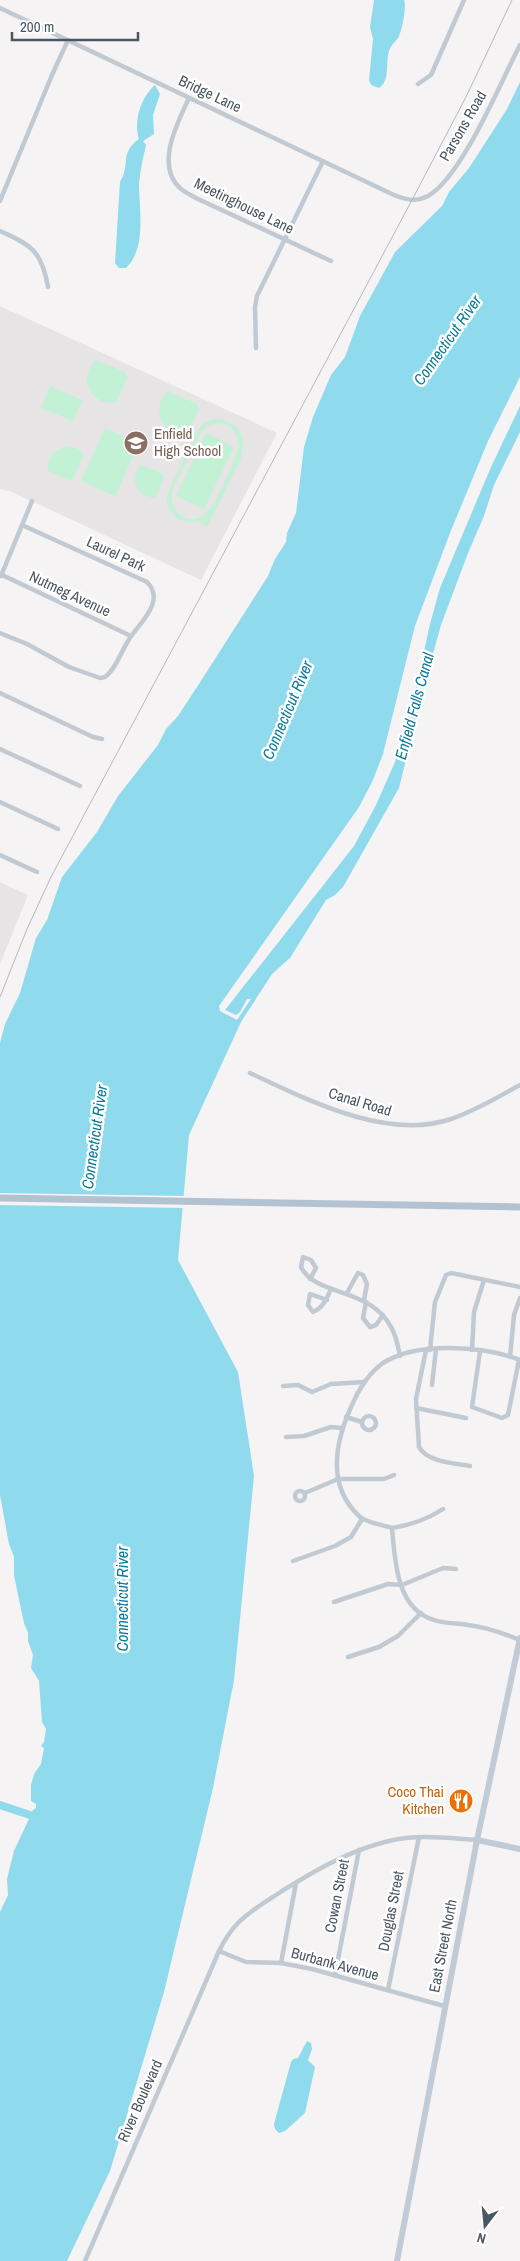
<svg xmlns="http://www.w3.org/2000/svg" width="520" height="2261" viewBox="0 0 520 2261" font-family="'Archivo Narrow',sans-serif">
<style>
.education{fill:#e6e4e5}
.green{fill:#c3f1d5;fill-rule:evenodd}
.water{fill:#90daee}
.pier{fill:#f5f3f3}
.lines{fill:none;stroke-linecap:round;stroke-linejoin:round}
.river{stroke:#90daee;stroke-width:8}
.street{stroke:#c1cad2;stroke-width:4.5}
.secondary{stroke:#c1cbd6;stroke-width:6}
.primary{stroke:#b3c2d1;stroke-width:7}
.rail{stroke:#b5b8bd;stroke-width:1}
.labels{text-anchor:middle;stroke-width:5;stroke-linejoin:round;paint-order:stroke}
.street-label{font-size:15px;fill:#4a5661;stroke:#fff}
.education-label{font-size:15px;fill:#785e54;stroke:#fff;text-anchor:start}
.food-label{font-size:15px;fill:#c56008;stroke:#fff;text-anchor:end}
.water-label{font-size:16px;font-style:italic;fill:#0c7c9b;stroke:#fff}
</style>
<rect width="100%" height="100%" fill="#f5f3f3"/>
<!-- education -->
<g class="education">
<polygon points="0,306 277,433 201,580 10,491 0,489"/>
<polygon points="0,882 28,895 0,964"/>
</g>
<!-- green -->
<g class="green">
<path d="M96,360L125,372L127,378L116,403C91,406 77,378 96,360Z"/>
<polygon points="50,386 82,400 73,421 41,408"/>
<path d="M168,391L197,404L199,409L188,434C163,437 149,409 168,391Z"/>
<path d="M213,419C227,418 240,426 243,440C243,446 241,452 242,456L207,527L202,524L204,520C185,528 166,516 167,495L197,430L206,422ZM220,423C235,426 241,438 237,453C230,468 218,501 207,512C190,530 165,510 173,489L201,432L209,425Z"/>
<polygon points="105,428 139,443 115,496 81,481"/>
<polygon points="206,433 234,447 204,509 176,496"/>
<polygon points="65,446 76,448 84,454 73,479 69,480 48,471 48,463 52,453"/>
<path d="M141,465L163,474L164,478L156,497C137,499 128,479 141,465Z"/>
</g>
<!-- water -->
<g class="water">
<path d="M374,0H404C407,5 402,32 398,38C395,42 391,45 389,51C385,63 391,80 379,88L371,85L369,80L373,39L370,27Z"/>
<polygon points="520,82 520,377 488,441 450,533 415,626 383,754 373,780 359,807 219,1006 220,1011 237,1020 251,999 247,999 240,1012 236,1015 225,1010 354,846 376,805 395,762 417,683 430,624 440,588 491,467 520,406 520,432 494,485 484,516 468,553 441,625 426,679 399,788 343,887 335,895 326,900 290,958 272,974 241,1022 189,1135 178,1260 238,1372 254,1476 234,1680 213,1788 164,1992 110,2171 67,2261 0,2261 0,1912 8,1895 7,1879 14,1851 33,1810 36,1808 36,1804 31,1801 31,1785 34,1774 41,1764 44,1748 41,1746 44,1742 46,1729 42,1722 39,1681 31,1668 33,1655 28,1641 28,1633 24,1623 18,1595 14,1575 14,1557 9,1544 0,1495 0,1043 5,1024 20,993 36,938 47,920 62,877 97,832 118,796 158,745 166,729 178,716 197,687 268,576 275,559 286,542 287,533 296,513 304,447 313,417 331,375 345,357 360,316 395,252 442,206 449,192 469,168 507,109"/>
<path d="M155,85L160,94L153,115L154,134L143,141L146,145C143,158 140,171 139,184C139,209 147,248 126,268H119L115,263L120,182C131,165 119,153 139,139C133,121 141,97 155,85Z"/>
<polygon points="307,2041 311,2043 312,2049 308,2060 315,2067 305,2113 285,2131 279,2133 275,2129 274,2124 291,2062 293,2059 298,2058"/>
</g>
<!-- pier -->
<polygon class="pier" points="0,1193 186,1196 185,1208 0,1205"/>
<g class="lines">
<!-- river -->
<polyline class="river" points="0,1805 39,1818"/>
<!-- street -->
<g class="street">
<path d="M0,8L394,195C406,200 416,202 428,196C462,177 501,81 520,45"/>
<polyline points="418,84 431,75 464,0"/>
<path d="M189,98C178,122 154,166 181,189C186,193 192,196 198,199L331,261"/>
<polyline points="0,201 52,75 68,40"/>
<path d="M0,231C32,245 42,252 48,287"/>
<polyline points="256,348 255,307 257,296 323,161"/>
<polyline points="0,574 131,636"/>
<polyline points="1,576 32,501"/>
<path d="M0,633L27,644L69,667L100,678L105,677C115,670 121,652 128,641C137,625 167,602 147,582L22,525"/>
<polyline points="0,693 93,737 102,739"/>
<polyline points="0,749 80,786"/>
<polyline points="0,802 58,829"/>
<polyline points="0,855 37,872"/>
<path d="M250,1073C308,1100 387,1141 451,1119C475,1111 498,1097 520,1085"/>
<path d="M310,1279L316,1268L311,1260L303,1257L301,1267C316,1297 370,1287 391,1327C396,1335 398,1346 400,1356"/>
<polyline points="347,1293 358,1273 363,1275 367,1284 364,1300"/>
<path d="M327,1300L310,1294L308,1305L313,1312C323,1308 327,1298 331,1289"/>
<polyline points="366,1302 363,1318 370,1327 376,1325 383,1315"/>
<path d="M426,1350L416,1399L419,1447C427,1462 454,1463 470,1466"/>
<polyline points="430,1350 435,1302 446,1275 451,1273 520,1287"/>
<polyline points="472,1350 474,1312 484,1280"/>
<polyline points="480,1351 472,1407 502,1418 508,1415 519,1360"/>
<polyline points="510,1357 514,1315 520,1298"/>
<polyline points="432,1385 436,1349"/>
<polyline points="283,1386 298,1385 312,1392 331,1384 365,1382"/>
<polyline points="416,1408 466,1418"/>
<circle cx="369" cy="1423" r="7"/>
<polyline points="346,1417 362,1422"/>
<polyline points="286,1437 304,1436 331,1427 341,1428"/>
<circle cx="300" cy="1496" r="5"/>
<polyline points="305,1493 338,1479 384,1479 394,1475"/>
<path d="M392,1528C410,1525 428,1519 443,1509"/>
<polyline points="293,1561 335,1546 351,1537 362,1519"/>
<polyline points="334,1602 388,1584 402,1585 443,1568 456,1569"/>
<path d="M520,1640C503,1633 486,1627 468,1625C457,1623 445,1624 434,1620C396,1609 395,1560 392,1528C383,1525 368,1523 360,1517C326,1486 335,1442 352,1405C358,1390 369,1373 383,1363C417,1341 484,1346 520,1360"/>
<polyline points="348,1657 379,1647 398,1636 421,1613"/>
<polyline points="219,1951 246,1962 281,1963 312,1969 444,2006"/>
<polyline points="281,1963 296,1883"/>
<polyline points="335,1975 359,1850"/>
<polyline points="388,1990 419,1837"/>
<path d="M85,2261L219,1951C224,1941 230,1931 238,1923C251,1910 267,1901 282,1891C316,1870 350,1850 389,1841C417,1834 447,1838 477,1840"/>
</g>
<!-- secondary -->
<g class="secondary">
<polyline points="477,1840 520,1849"/>
<polyline points="397,2261 477,1840 520,1638"/>
</g>
<!-- primary -->
<polyline class="primary" points="0,1198 520,1207"/>
<!-- rail -->
<polyline class="rail" points="0,997 27,929 51,877 412,200 466,97 512,0"/>
</g>
<!-- icons -->
<defs>
<symbol id="school-disc" viewBox="-11 -11 22 22"><circle r="9.5" fill="#8d6e63" stroke="#fff"/><path d="M0-5L7-2L0 1L-7-2ZM-4 1L0 2.5L4 1V4Q0 6-4 4Z" fill="#fff"/></symbol>
<symbol id="restaurant-disc" viewBox="-11 -11 22 22"><circle r="9.5" fill="#e8710a" stroke="#fff"/><path d="M-5-6h1v4h1v-4h1v4h1v-4h1v5L-1.5 .5V6h-2V.5L-5-1ZM5-6V6H3V1.5H1.5Q1.5-4 5-6Z" fill="#fff"/></symbol>
</defs>
<g fill-rule="evenodd">
<use href="#school-disc" x="122" y="429" width="28" height="28"/>
<use href="#restaurant-disc" x="447" y="1787" width="28" height="28"/>
</g>
<g class="labels">
<!-- street labels -->
<g class="street-label">
<text transform="translate(210 94) rotate(25)" y="5">Bridge Lane</text>
<text transform="translate(463 126) rotate(-60)" y="5">Parsons Road</text>
<text transform="translate(244 206) rotate(26)" y="5">Meetinghouse Lane</text>
<text transform="translate(116 554) rotate(25)" y="5">Laurel Park</text>
<text transform="translate(70 594) rotate(25)" y="5">Nutmeg Avenue</text>
<text transform="translate(360 1102) rotate(17)" y="5">Canal Road</text>
<text transform="translate(337 1896) rotate(-79)" y="5">Cowan Street</text>
<text transform="translate(391 1911) rotate(-79)" y="5">Douglas Street</text>
<text transform="translate(443 1946) rotate(-79)" y="5">East Street North</text>
<text transform="translate(335 1964) rotate(15)" y="5">Burbank Avenue</text>
<text transform="translate(140 2101) rotate(-66)" y="5">River Boulevard</text>
</g>
<!-- education labels -->
<g class="education-label">
<text x="154" y="439">Enfield<tspan x="154" dy="17">High School</tspan></text>
</g>
<!-- food labels -->
<g class="food-label">
<text x="444" y="1797">Coco Thai<tspan x="444" dy="17">Kitchen</tspan></text>
</g>
<!-- water labels -->
<g class="water-label">
<text transform="translate(447 340) rotate(-55)" y="6">Connecticut River</text>
<text transform="translate(414 706) rotate(-75)" y="6">Enfield Falls Canal</text>
<text transform="translate(287 710) rotate(-67)" y="6">Connecticut River</text>
<text transform="translate(94 1137) rotate(-82)" y="6">Connecticut River</text>
<text transform="translate(122 1599) rotate(-90)" y="6">Connecticut River</text>
</g>
</g>
<!-- north arrow -->
<g transform="translate(485 2226) rotate(196)" stroke="#ffffff" stroke-width="4" paint-order="stroke">
<path d="M0-4L9 19L0 12L-9 19Z" fill="#4a5661"/>
<text y="-8" font-size="14" font-weight="bold" text-anchor="middle" fill="#4a5661">N</text>
</g>
<!-- scale -->
<path d="M12 32v8h126v-8" fill="none" stroke="#4a5661" stroke-width="2.5"/>
<text x="20" y="32" font-size="15" fill="#4a5661" stroke="#ffffff" stroke-width="4" paint-order="stroke">200 m</text>
</svg>
